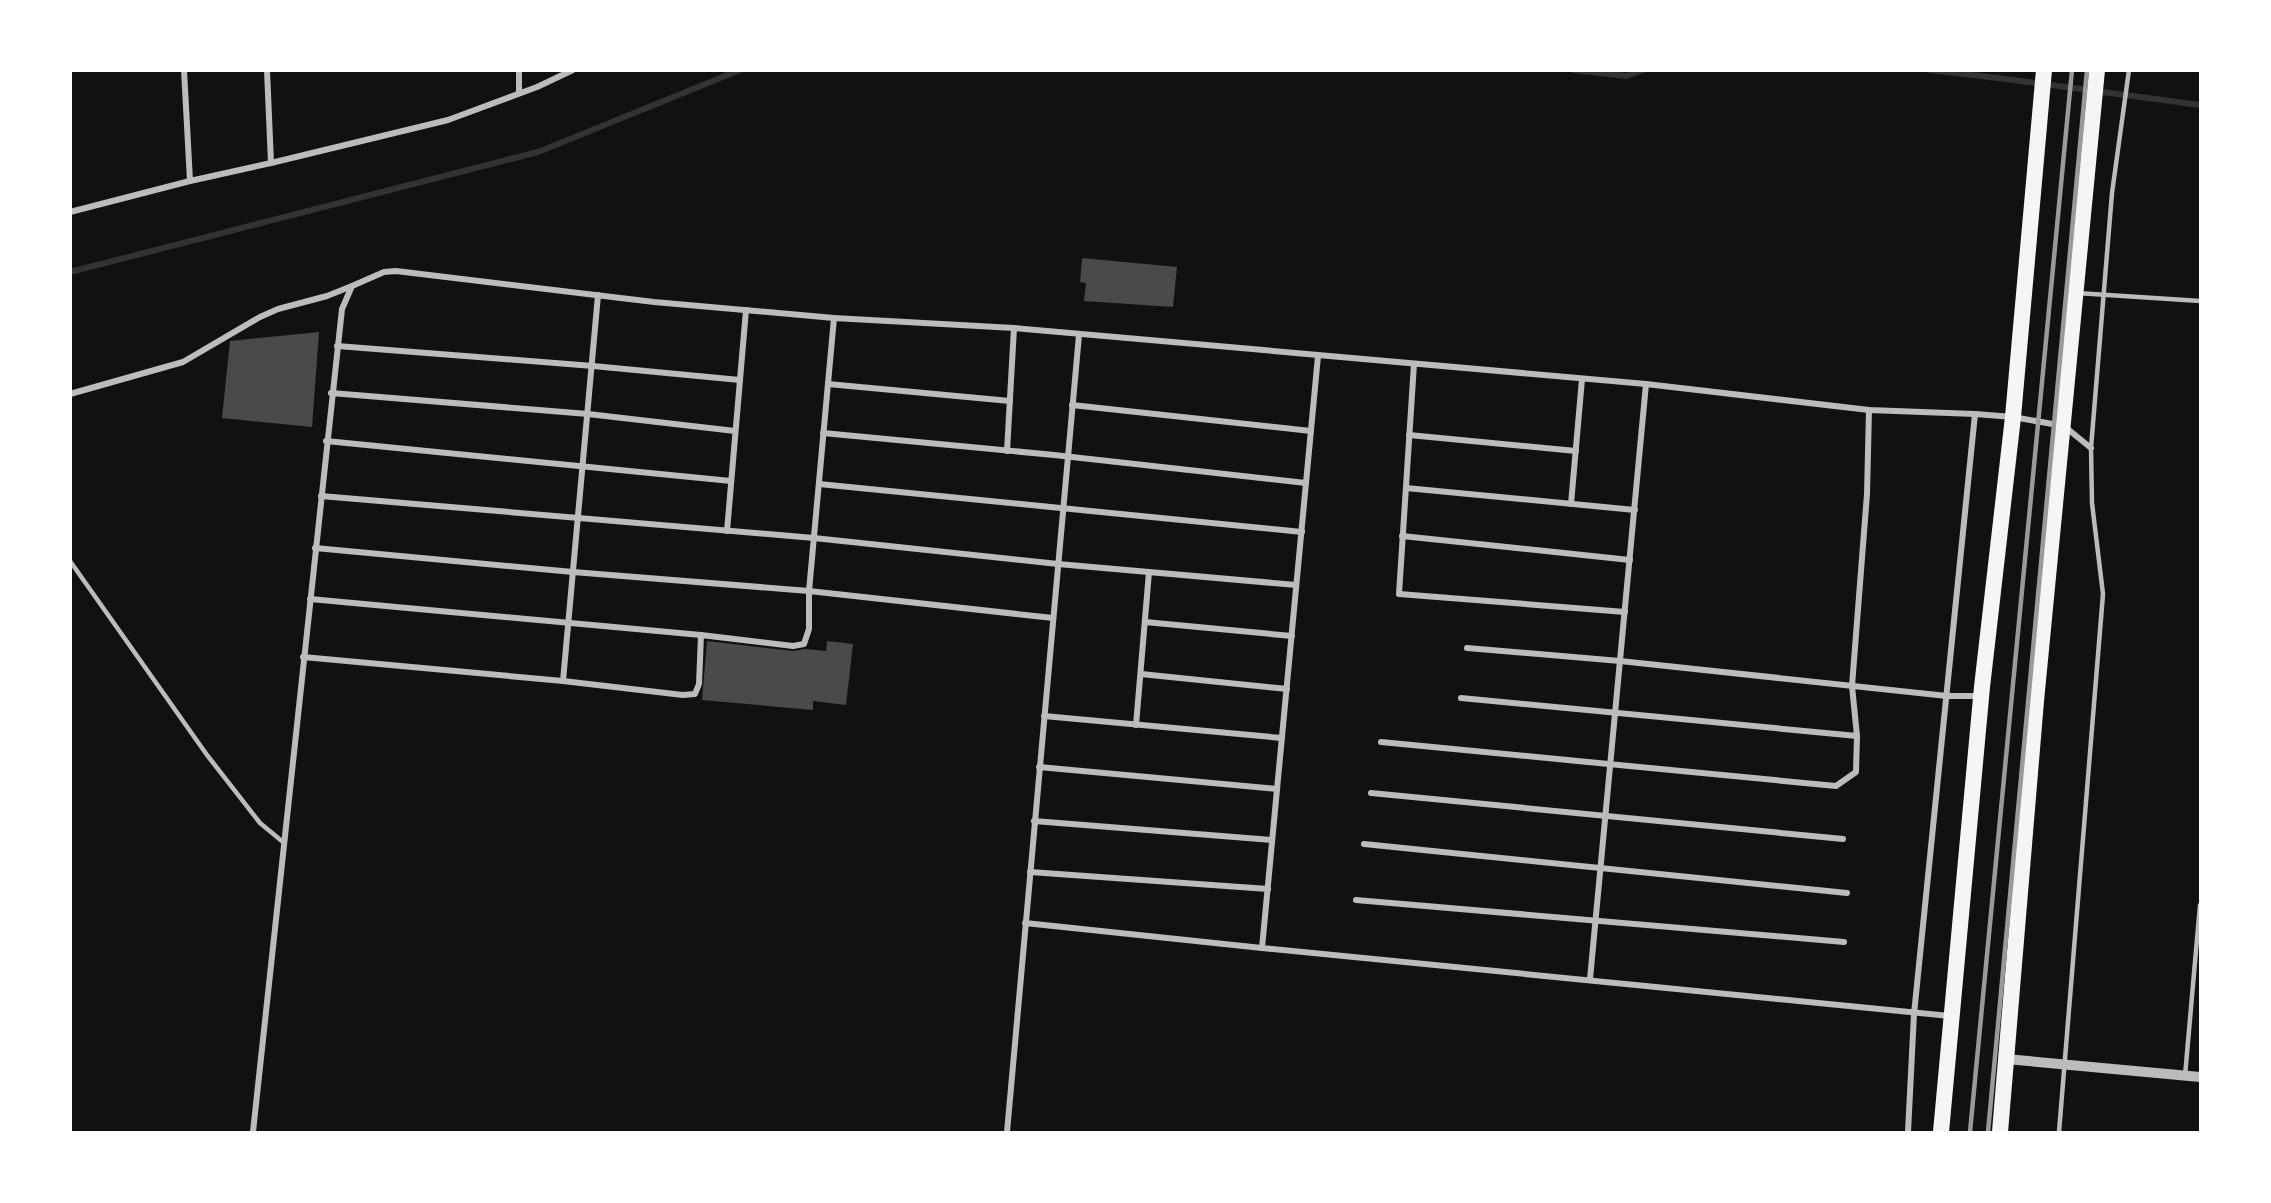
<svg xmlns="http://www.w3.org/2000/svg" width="2271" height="1203" viewBox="0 0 2271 1203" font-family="'Roboto Condensed',sans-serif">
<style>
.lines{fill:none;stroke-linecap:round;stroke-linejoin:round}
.stream{stroke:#333;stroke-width:6}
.building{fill:#4a4a4a}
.service{stroke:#bcbcbc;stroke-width:4.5}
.minor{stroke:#bcbcbc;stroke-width:6}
.tertiary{stroke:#bcbcbc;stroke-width:10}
.trunk{stroke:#f5f5f5;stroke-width:16}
.rail{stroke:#9a9a9a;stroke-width:4.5}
</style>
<rect width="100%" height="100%" fill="#111"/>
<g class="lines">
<!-- stream -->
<g class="stream">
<polyline points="1574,70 1626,76 1643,70"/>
<polyline points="1930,70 1998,78 2200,105"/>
<polyline points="70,272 538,152 740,70"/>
</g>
</g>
<!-- building -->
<g class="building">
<polygon points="1082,258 1177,267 1173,307 1084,301 1086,283 1080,282"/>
<polygon points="319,332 312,427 222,418 230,341"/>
<polygon points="707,641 793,651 805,649 826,651 827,641 853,644 846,705 813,701 813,710 702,700"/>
</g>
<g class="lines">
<!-- service -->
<g class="service">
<polyline points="2077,293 2200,301"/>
<polyline points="70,561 207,755 260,823 283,842"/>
<polyline points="2185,1076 2200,905"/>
<polyline points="2059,1132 2103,594 2092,503 2091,448 2112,193 2129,70"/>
</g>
<!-- minor -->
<g class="minor">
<polyline points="184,70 190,181"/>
<polyline points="267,70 271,163"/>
<polyline points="519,70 519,93"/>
<polyline points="70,212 190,181 271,163 448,120 537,87 573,70"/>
<polyline points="337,346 593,366 740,380"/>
<polyline points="1318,356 1262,948 1950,1016"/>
<polyline points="1414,364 1399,594 1625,612"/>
<polyline points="828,384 1010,401"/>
<polyline points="331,393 588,414 735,431"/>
<polyline points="70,394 183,362 260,317 278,309 327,296 352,286"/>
<polyline points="1072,405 1311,431"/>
<polyline points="823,433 1054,455 1306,483"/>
<polyline points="1409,435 1576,451"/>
<polyline points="326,441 731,481"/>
<polyline points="1007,451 1014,328"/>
<polyline points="819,484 1302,532"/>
<polyline points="1406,488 1635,510"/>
<polyline points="321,496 814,538 1058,564 1296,585"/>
<polyline points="1571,504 1582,379"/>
<polyline points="727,531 746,310"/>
<polyline points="1402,536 1630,560"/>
<polyline points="315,548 573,572 809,591 1053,618"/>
<polyline points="310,599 701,635"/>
<polyline points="1145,622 1292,636"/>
<polyline points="1467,648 1620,661 1947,696 1980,696"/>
<polyline points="303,657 563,681 683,695 695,694 699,684 701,635 793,646 804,644 809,629 809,591 834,318"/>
<polyline points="1141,674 1287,689"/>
<polyline points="563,681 598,295"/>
<polyline points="1461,698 1857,736"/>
<polyline points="1044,716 1282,738"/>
<polyline points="1136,725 1149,572"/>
<polyline points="1381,742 1836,786 1856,772 1857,736 1852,686 1867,494 1869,410"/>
<polyline points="1039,767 1277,789"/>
<polyline points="1371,793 1843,839"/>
<polyline points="1034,821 1272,840"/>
<polyline points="1364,844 1847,893"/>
<polyline points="1030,872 1268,889"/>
<polyline points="1356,900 1844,942"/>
<polyline points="1025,923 1262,948"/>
<polyline points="1590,979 1646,384"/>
<polyline points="253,1132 342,309 352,286 384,272 396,271 654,302 834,318 1014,328 1646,384 1869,410 1975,414 2013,417 2064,426 2091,448"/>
<polyline points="1007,1132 1079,335"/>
<polyline points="1908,1132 1914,1014 1975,414"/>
</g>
<!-- tertiary -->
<polyline class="tertiary" points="2006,1059 2200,1077"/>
<!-- trunk -->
<g class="trunk">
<polyline points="1941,1132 1982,687 2013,417 2044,70"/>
<polyline points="2000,1132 2036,701 2097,70"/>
</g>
<!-- rail -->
<g class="rail">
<polyline points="1970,1132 2072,70"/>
<polyline points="1988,1132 2087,70"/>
</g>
</g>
<!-- border -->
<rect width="2271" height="1203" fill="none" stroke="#ffffff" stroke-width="144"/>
</svg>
